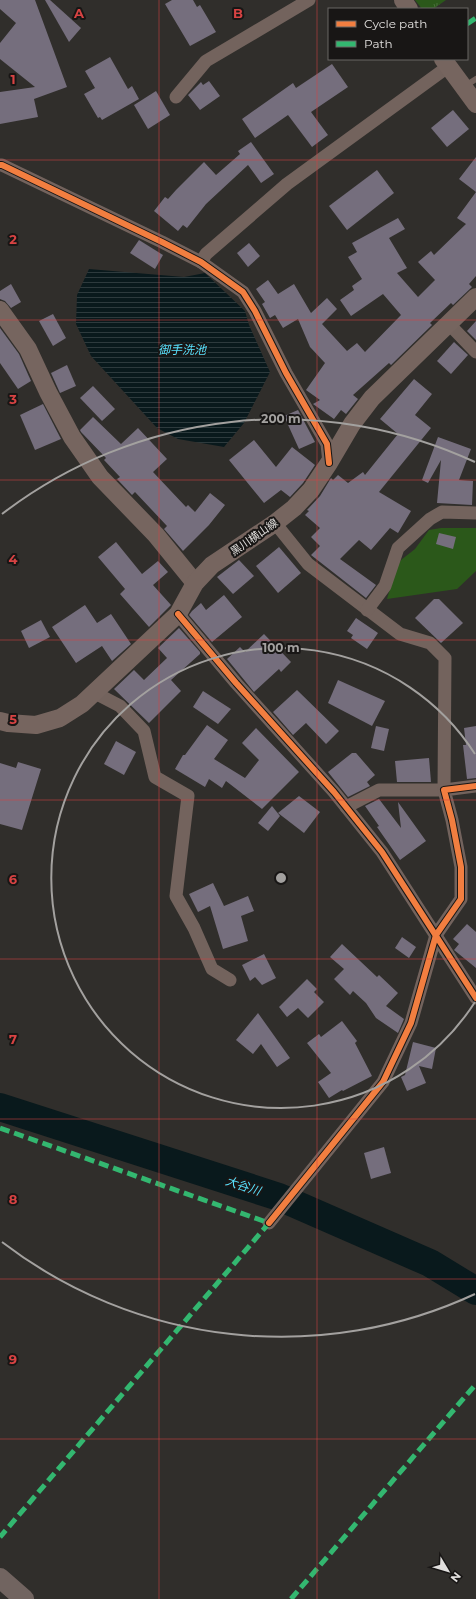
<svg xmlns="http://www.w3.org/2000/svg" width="476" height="1599" viewBox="0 0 476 1599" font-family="Montserrat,'Noto Sans JP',sans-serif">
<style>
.grass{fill:url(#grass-tufts)}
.green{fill:#2b581a}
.water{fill:url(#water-rules)}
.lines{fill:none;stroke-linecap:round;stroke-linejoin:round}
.river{stroke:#09191c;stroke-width:28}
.building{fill:#756e7d}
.lane{stroke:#73635d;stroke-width:6}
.street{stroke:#73635d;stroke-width:13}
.secondary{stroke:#76655f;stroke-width:18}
.primary{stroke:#716460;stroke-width:20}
.quiet{stroke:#33b770;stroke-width:5;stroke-dasharray:10 5;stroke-linecap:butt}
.cycleway-casing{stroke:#181615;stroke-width:8}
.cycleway{stroke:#f27e40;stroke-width:6}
.grid{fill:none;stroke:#d84343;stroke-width:1;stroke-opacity:0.55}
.ring{fill:none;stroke:#a3a19f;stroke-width:2}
.labels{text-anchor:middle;stroke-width:4;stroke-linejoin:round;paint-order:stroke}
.street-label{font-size:11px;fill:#e1dfdd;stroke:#181615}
.water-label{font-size:12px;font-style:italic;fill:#59e3ff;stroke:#181615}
.grid-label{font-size:13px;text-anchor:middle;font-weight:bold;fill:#d84343;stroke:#181615;stroke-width:4;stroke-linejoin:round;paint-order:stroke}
.centre{fill:#a3a19f;stroke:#181615;stroke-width:2}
.ring-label{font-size:12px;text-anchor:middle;font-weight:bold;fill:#a3a19f;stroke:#181615;stroke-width:4;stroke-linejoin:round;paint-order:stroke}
</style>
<defs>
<pattern id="grass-tufts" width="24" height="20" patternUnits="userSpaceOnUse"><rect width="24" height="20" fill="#2b581a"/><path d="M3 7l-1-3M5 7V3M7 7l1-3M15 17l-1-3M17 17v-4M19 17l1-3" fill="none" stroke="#49703b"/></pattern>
<pattern id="water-rules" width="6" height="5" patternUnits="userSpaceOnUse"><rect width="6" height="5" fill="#09191c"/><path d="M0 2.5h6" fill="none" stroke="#2d3a3d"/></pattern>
</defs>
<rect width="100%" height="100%" fill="#302e2b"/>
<!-- grass -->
<polygon class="grass" points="415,0 446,0 433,9 422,9"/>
<!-- green -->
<polygon class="green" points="441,528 476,528 476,571 457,589 387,599 395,571 401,560 415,549 429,530"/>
<!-- water -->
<polygon class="water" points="89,269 184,277 205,273 245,311 249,325 270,372 244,423 224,447 178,439 157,428 91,356 76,324 77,295"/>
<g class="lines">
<!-- river -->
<polyline class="river" points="0,1107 279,1197 430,1263 476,1291"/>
</g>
<!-- building -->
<g class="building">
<polygon points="0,0 35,0 67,87 34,99 38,117 0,124 0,92 35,87 0,59 0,43 16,23 0,9"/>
<polygon points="45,0 50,0 81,28 69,42"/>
<polygon points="172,0 193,0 197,7 200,5 216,32 190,46 165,4"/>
<polygon points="110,57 128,89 132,86 139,99 102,120 100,117 98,118 84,94 95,88 85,71"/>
<polygon points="332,64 348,87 311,112 328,135 312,147 288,115 255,138 242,119 293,83 296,88"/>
<polygon points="209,81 220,96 200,110 188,95 201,82 203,85"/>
<polygon points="156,91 170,115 148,129 134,105"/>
<polygon points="453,110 469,129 447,147 431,128"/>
<polygon points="251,142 274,174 261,183 248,165 206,204 187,228 183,225 178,231 154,211 165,197 168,199 176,190 204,162 216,175 240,154 238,151"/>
<polygon points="476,157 476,276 469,284 472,287 453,305 451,303 430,323 432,325 391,365 389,363 353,395 358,399 346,414 341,410 334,419 313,404 320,400 306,390 325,363 310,347 298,319 283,328 275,315 270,318 262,304 265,302 256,289 268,280 278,294 294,284 311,313 327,298 337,309 322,324 347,351 357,343 365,352 401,315 383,294 351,316 340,300 354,290 352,286 362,279 348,257 357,252 352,243 398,218 405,229 389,238 407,268 397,273 418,297 435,280 418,262 431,251 434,255 466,224 457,218 476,192 459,179"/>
<polygon points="377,170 394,193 347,230 329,206"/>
<polygon points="139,240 163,255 155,269 130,253"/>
<polygon points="249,243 260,256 248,267 237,253"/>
<polygon points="11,284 21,302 11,308 5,301 0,299 0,291"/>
<polygon points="53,314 66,338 53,346 39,321"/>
<polygon points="476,321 476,340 467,331"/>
<polygon points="0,328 19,354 31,381 18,389 0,363"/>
<polygon points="454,342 468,355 451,374 437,361"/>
<polygon points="67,365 76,386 60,393 51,373"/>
<polygon points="414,379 432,394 415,415 431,428 379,492 411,511 398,533 390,528 371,550 359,540 340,559 376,585 366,598 311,555 320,546 311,537 320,528 305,515 309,511 307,510 320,496 331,478 333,480 338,475 348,483 363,472 365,475 398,434 380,419"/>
<polygon points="93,386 115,409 102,421 80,398"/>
<polygon points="43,404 61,439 35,450 20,415"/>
<polygon points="298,410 315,442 299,449 284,416"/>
<polygon points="93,417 121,444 138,428 167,459 153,472 186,507 188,505 195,512 210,493 225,505 209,525 183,551 164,529 167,526 135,492 132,495 117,479 120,477 104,460 106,458 81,432 80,430"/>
<polygon points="438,437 471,449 459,480 473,481 472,505 437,503 441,460 428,483 422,480"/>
<polygon points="254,440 276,467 292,447 315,465 303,483 290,497 281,490 264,503 229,460"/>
<polygon points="439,533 456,537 453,549 436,544"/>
<polygon points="116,542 142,574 158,561 168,572 153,585 171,605 149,627 120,594 125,589 98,557"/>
<polygon points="279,547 301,573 278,593 256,566"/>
<polygon points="239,560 254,576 233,594 217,577"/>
<polygon points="224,595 242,617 212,642 189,615 192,611 201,603 206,610"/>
<polygon points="434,599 439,599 463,623 441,643 415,618"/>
<polygon points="85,605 97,623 111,614 131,644 112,661 102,646 76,663 52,627"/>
<polygon points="356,618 378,633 367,649 351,638 353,635 347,631"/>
<polygon points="41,620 50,637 29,648 21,631"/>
<polygon points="179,628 200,652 200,654 171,680 181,691 149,723 114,689 134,670 144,680 167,658 158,648"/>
<polygon points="264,634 291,662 281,672 279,669 254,692 227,659 240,647 245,652"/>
<polygon points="338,680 385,701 372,726 328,703"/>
<polygon points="297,690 339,731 326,744 306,723 293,735 273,712"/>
<polygon points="203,691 231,709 218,724 193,707"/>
<polygon points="207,725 228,740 214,759 245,778 259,760 242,743 256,728 299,772 262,809 226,781 222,788 209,779 205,787 175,769 183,755 185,755"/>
<polygon points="376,726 389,729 384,751 371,748"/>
<polygon points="476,726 476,778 467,779 463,745 466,745 464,728"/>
<polygon points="116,741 136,752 124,775 104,764"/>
<polygon points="352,753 356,753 375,775 367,782 370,786 348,797 328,772"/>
<polygon points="429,758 431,782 397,782 395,761"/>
<polygon points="18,762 41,769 22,830 0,824 0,763 16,768"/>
<polygon points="299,796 320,812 304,833 278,813"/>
<polygon points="379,799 401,828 398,802 426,841 400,860 377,827 379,826 365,806"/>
<polygon points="272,806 280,816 268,831 258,823"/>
<polygon points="213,883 224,906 248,896 254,911 241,916 248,941 223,949 210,906 198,912 189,894"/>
<polygon points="467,924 476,932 476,968 454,950 459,944 453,939"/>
<polygon points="402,937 416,947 409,958 395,948"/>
<polygon points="342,944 377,977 379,975 398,993 386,1006 404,1019 398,1033 376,1018 366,1003 353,991 350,995 334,979 344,969 330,957"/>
<polygon points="264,954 276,978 262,985 255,977 250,981 242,965"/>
<polygon points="307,979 317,989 314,992 324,1002 308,1018 298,1008 287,1017 279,1007"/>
<polygon points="258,1013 290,1058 277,1067 261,1044 253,1054 236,1040"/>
<polygon points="342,1021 357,1041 355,1043 372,1076 343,1091 342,1090 329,1098 318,1082 331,1073 307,1043 319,1034 321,1037"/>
<polygon points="413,1042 436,1048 432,1069 419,1066 426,1083 407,1091 401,1077 405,1075"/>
<polygon points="384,1147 391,1173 371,1179 364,1153"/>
</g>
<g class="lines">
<!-- lane -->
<polyline class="lane" points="465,86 476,79"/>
<!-- street -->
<g class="street">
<polyline points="176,97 206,61 309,0"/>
<polyline points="0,165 2,165 162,242 201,262 243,292 255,311 286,373 327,444 329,463"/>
<polyline points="201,262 206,254 287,184 449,66"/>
<polyline points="449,324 476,352"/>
<polyline points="275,523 308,564 400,634 430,643 445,658 444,790 379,790 346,807"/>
<polyline points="367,610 385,586 398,548 430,519 442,512 476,513"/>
<polyline points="178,614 236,683 334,792 382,852 476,998"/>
<polyline points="95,693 120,706 144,731 155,777 188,796 176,896 194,928 212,969 230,980"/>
<polyline points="269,1223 383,1082 411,1023 436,935 461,899 461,867 452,820 444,790 476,786"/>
</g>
<!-- secondary -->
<g class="secondary">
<polyline points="403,0 409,9"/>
<polyline points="443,59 476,104"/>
<polyline points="0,310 28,349 48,392 72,437 100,477 156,535 195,583"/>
<polyline points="0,721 8,723 36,725 60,718 82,704 178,614 195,583 212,565 275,523 294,508 311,490 329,463 352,424 372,398 476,297"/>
</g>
<!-- primary -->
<polyline class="primary" points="0,1578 24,1599"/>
<!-- quiet -->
<g class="quiet">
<polyline points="467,24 476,18"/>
<polyline points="0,1128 269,1223 0,1537"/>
<polyline points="291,1599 476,1384"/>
</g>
<defs>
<g id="cycleway">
<polyline points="0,165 2,165 162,242 201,262 243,292 255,311 286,373 327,444 329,463"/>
<polyline points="178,614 236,683 334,792 382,852 476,998"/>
<polyline points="269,1223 383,1082 411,1023 436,935 461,899 461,867 452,820 444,790 476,786"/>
</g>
</defs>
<!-- cycleway casing -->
<use href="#cycleway" class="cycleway-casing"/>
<!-- cycleway -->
<use href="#cycleway" class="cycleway"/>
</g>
<!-- grid -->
<path class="grid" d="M159,0V1599M317,0V1599M0,160H476M0,320H476M0,480H476M0,640H476M0,800H476M0,959H476M0,1119H476M0,1279H476M0,1439H476"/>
<!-- distance rings -->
<g class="ring">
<path d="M475 1002A230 230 0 1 1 475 754"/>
<path d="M475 1294A459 459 0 0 1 2 1242M2 514A459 459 0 0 1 475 462"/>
</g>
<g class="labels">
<!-- street labels -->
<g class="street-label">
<text transform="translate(254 537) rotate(-35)" y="4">黒川横山線</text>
</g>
<!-- water labels -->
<g class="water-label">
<text x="182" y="354">御手洗池</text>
<text transform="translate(243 1186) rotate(18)" y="4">大谷川</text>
</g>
</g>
<g class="grid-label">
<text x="79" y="18">A</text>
<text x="238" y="18">B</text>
<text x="13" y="84">1</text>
<text x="13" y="244">2</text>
<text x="13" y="404">3</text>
<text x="13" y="564">4</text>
<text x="13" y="724">5</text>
<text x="13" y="884">6</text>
<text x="13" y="1044">7</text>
<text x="13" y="1204">8</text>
<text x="13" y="1364">9</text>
</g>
<circle cx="281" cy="878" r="6" class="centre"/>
<g class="ring-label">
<text x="281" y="423">200 m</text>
<text x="281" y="652">100 m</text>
</g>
<!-- legend -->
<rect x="328" y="8" width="140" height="52" fill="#181615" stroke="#686665"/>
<rect x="336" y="21" width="20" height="6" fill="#f27e40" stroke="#686665"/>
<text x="364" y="28" font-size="12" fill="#e1dfdd">Cycle path</text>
<rect x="336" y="41" width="20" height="6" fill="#33b770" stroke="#686665"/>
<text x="364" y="48" font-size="12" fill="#e1dfdd">Path</text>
<!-- north arrow -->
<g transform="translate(448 1571) rotate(128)" stroke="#181615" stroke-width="3" paint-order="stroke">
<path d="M0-3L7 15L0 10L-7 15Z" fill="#e1dfdd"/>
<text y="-6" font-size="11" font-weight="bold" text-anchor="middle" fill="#e1dfdd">N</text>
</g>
</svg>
